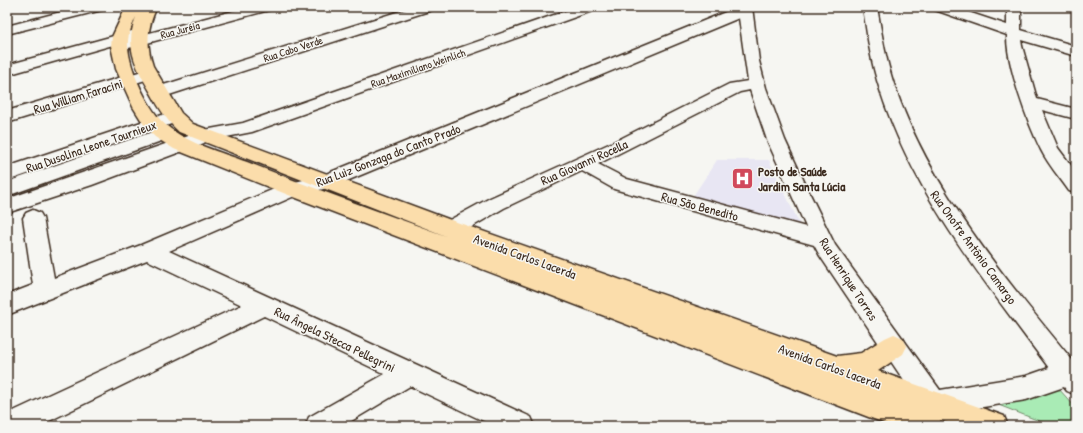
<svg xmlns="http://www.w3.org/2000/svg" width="1083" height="433" viewBox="0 0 1083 433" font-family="'Patrick Hand',sans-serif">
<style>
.built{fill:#e8e6f3}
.green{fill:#a9ebb5;stroke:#728a6a}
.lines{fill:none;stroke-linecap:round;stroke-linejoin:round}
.minor-casing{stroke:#3b2a1e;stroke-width:3}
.major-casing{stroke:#3b2a1e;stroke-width:3}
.minor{fill:#f6f6f2;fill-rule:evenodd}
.major{fill:#fbddab;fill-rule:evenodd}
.labels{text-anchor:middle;stroke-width:3;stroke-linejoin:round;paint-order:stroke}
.far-street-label{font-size:11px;fill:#3b2a1e;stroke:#f6f6f2}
.street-label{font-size:13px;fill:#3b2a1e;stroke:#f6f6f2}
.poi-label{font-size:13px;font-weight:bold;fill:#3b2a1e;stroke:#f6f6f2;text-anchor:start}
</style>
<rect width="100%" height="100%" fill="#f6f6f2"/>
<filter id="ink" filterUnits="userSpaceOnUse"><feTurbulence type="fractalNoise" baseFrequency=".025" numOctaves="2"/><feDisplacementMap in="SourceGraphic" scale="8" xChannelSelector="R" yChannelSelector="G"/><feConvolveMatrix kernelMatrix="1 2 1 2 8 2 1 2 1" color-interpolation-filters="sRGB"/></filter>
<g filter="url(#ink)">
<!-- built -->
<polygon class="built" points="717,160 769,160 801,227 693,196"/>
<!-- green -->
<polygon class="green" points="1058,388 1076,408 1076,426 1052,426 996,404"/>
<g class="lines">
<defs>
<g id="minor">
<polygon points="80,7 104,7 102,10 7,34 7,26"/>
<polygon points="248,7 271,7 269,10 125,49 115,49 113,45 7,75 7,65 132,31 137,32 138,36"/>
<polygon points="413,7 434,7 432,10 166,96 160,97 154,96 152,92 154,88"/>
<polygon points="577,7 597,7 595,10 252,132 206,141 204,143 92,185 7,213 7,199 197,133 199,131 243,123"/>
<path d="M738,7H752L759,61L766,88L785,140L808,190L835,245L940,390L1026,376L1049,368C985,282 913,194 880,90C871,63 867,35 863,7H877C882,35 886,63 896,90C931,190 1006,280 1073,361L1076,360V395L1067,391L1064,387L1026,400L934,415L925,412L820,256L814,245L614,189L582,171L504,208L458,235L451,237L444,235L441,229L444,223L490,198L622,138L729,84L748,81L739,18L332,187L297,195L169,251L531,417L535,426H494L410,386L343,426H305L309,417L385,374L264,316L39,426H7V414L242,305L147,260L7,315V295L33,285L23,218L26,213L33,210L40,213L43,218L54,278L141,245L286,184L321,176ZM750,90L767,140L806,227L627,179L598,164L740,92Z"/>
<path d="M933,7H953L1007,25V7H1021V30L1076,46V56L1021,40L1022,46L1037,99L1076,109V119L1042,110L1058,148L1076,172V193L1069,191C1060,178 1048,164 1041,150C1028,124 1006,64 1007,35L935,10Z"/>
<polygon points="149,69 155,71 157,74 155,77 7,123 7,111"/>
<polygon points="174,111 180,113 183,117 180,121 7,181 7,167"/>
<polygon points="158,130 164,132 167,136 164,140 7,196 7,182"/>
</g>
<path id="major" d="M126,7H157C147,27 146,45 153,66L181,113L193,124L448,219L837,356L861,353L885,338L894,334L903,338L907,346L903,354L878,371L1004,416L1008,426H956L940,420L942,426H892L286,194L174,149L155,137L146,128L133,107L116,69L111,46L112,37ZM136,17C124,47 136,67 151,93C159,108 167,121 179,132L446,236C379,212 312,188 247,162C220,152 189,144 167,126C149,112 129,69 128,46C127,36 132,26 136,17Z"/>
</defs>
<!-- minor casing -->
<use href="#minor" class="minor-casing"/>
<!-- major casing -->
<use href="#major" class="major-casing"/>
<!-- minor -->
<use href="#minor" class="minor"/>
<!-- major -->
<use href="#major" class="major"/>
</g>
</g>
<!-- icons -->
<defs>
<symbol id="hospital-square" viewBox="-11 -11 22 22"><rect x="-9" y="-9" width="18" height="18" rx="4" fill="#d1495b" stroke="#f6f6f2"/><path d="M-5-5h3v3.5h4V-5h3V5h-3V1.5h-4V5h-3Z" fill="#fff"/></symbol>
</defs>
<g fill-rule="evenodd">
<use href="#hospital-square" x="730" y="166" width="25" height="25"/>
</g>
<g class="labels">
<!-- far-street labels -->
<g class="far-street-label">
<text transform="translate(180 30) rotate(-15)" y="4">Rua Juréia</text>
<text transform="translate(293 49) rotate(-18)" y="4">Rua Cabo Verde</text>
<text transform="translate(418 68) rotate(-19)" y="4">Rua Maximiliano Weinlich</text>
</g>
<!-- street labels -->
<g class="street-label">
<text transform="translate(78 96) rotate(-17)" y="5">Rua William Faracini</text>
<text transform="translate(91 146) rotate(-19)" y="5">Rua Dusolina Leone Tournieux</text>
<text transform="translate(388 155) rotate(-21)" y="5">Rua Luiz Gonzaga do Canto Prado</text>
<text transform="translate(584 162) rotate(-24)" y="5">Rua Giovanni Rocella</text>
<text transform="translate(700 206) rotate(15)" y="5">Rua São Benedito</text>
<text transform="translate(974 247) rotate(54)" y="5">Rua Onofre Antônio Camargo</text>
<text transform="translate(525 256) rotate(20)" y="5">Avenida Carlos Lacerda</text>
<text transform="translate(849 279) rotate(57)" y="5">Rua Henrique Torres</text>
<text transform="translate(335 339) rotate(26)" y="5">Rua Ângela Stecca Pellegrini</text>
<text transform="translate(830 366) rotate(20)" y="5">Avenida Carlos Lacerda</text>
</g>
<!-- poi labels -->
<g class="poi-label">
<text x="758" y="176">Posto de Saúde<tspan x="758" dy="15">Jardim Santa Lúcia</tspan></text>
</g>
</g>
<!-- margin -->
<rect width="1083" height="433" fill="none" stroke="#f6f6f2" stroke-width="24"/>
<rect x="12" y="12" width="1059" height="409" fill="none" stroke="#3b2a1e" stroke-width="1.5" filter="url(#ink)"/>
</svg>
